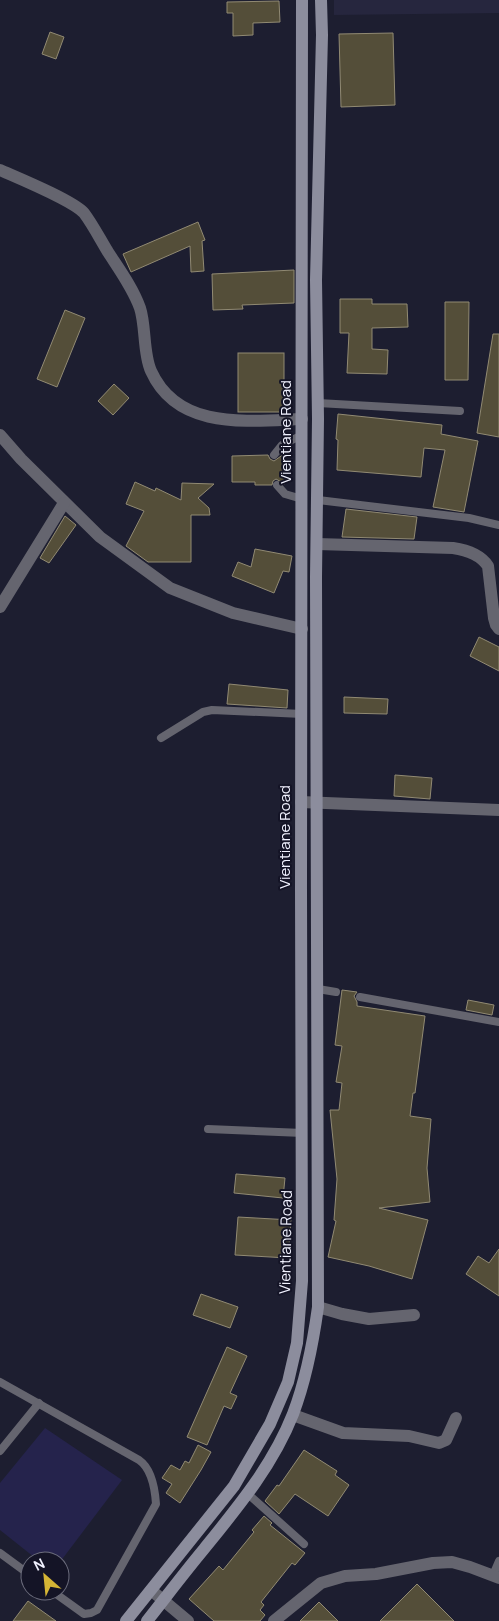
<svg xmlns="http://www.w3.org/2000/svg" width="499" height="1621" viewBox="0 0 499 1621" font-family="Manrope,sans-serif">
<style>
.built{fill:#26263e}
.green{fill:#25234c}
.building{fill:#544e39;stroke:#918a73}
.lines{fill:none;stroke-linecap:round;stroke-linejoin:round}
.service{stroke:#65656f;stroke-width:8}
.minor{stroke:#65656f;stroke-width:12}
.secondary{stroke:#8c8d9d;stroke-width:12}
.labels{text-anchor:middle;stroke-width:4;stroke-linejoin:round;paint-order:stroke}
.street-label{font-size:15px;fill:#f1f2ff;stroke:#141426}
</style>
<rect width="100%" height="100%" fill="#1d1e30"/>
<!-- built -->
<polygon class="built" points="334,0 499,0 499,13 334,15"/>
<!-- green -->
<polygon class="green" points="45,1428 122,1480 60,1562 39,1561 0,1530 0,1483"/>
<!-- building -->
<g class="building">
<polygon points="279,1 280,22 253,23 253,35 233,36 233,13 227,13 227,2"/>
<polygon points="50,32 64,37 56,59 42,54"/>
<polygon points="393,33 395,105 341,107 339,34"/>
<polygon points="198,222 205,240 202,241 204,271 191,272 190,246 131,272 123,254"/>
<polygon points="294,270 294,303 242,305 243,309 213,310 212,274"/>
<polygon points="340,299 372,299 372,304 407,304 408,327 372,328 372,349 388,350 387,374 347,373 349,333 340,333"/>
<polygon points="445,302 469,302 468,380 445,380"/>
<polygon points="65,310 85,318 57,387 37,379"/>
<polygon points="493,334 499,334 499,437 477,433"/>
<rect x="238" y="353" width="46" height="59"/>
<polygon points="114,384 129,398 113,415 98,401"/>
<polygon points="338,414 442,425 441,434 478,441 464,512 433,507 445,450 424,448 421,477 337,470 338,440 336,439"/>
<polygon points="284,454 285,484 276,479 273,481 272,485 255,485 255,482 232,482 232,456 268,455 270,459 274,461"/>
<polygon points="135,482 155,491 156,488 181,500 182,483 214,484 198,498 209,508 210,515 191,515 191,562 148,562 126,546 144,511 126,504"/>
<polygon points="346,509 417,517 414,539 342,537"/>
<polygon points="65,516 76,525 49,563 40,558"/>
<polygon points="255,549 292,556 289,572 283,571 274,593 232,576 238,562 251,567"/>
<polygon points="479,637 499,647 499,671 470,656"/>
<polygon points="229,684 288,690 287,708 227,704"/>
<polygon points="344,697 388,699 387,714 344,713"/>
<polygon points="395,775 432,778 430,799 394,796"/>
<polygon points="342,990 357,992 354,996 357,1002 357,1006 425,1016 415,1093 413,1093 410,1116 431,1119 427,1168 430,1202 379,1208 428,1220 412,1279 369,1266 328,1257 336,1221 334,1220 337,1179 330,1110 339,1110 342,1083 336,1082 342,1046 335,1045"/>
<polygon points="468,1000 494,1005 492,1015 466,1010"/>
<polygon points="236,1174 285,1178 283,1198 234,1193"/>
<polygon points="238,1217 291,1220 288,1258 235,1255"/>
<polygon points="499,1249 499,1296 466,1274 478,1256 489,1263"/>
<polygon points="201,1294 238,1307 230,1328 193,1315"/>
<polygon points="227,1347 247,1356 230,1393 237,1396 231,1409 224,1406 207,1445 187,1437"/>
<polygon points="198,1445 211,1452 201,1470 180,1503 166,1493 172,1484 162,1478 171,1465 180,1470 185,1461 189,1463"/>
<polygon points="304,1450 337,1471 335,1475 349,1485 328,1516 295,1494 279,1514 265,1501 277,1485 279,1486"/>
<polygon points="264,1516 272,1523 270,1525 305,1553 295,1565 292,1563 261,1602 264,1605 260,1610 265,1615 260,1621 214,1621 189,1599 219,1566 223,1570 254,1532 252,1530"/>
<polygon points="417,1584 454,1621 380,1621"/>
<polygon points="28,1601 56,1621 13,1621"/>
<polygon points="319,1602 338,1621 300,1621"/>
</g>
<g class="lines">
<!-- service -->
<g class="service">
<polyline points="318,403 460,411"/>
<polyline points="274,455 282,445 302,435"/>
<polyline points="277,485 285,494 302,499"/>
<polyline points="318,500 469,518 499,525"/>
<polyline points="161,738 203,712 212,710 302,714"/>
<polyline points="318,989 336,992"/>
<polyline points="360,997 499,1022"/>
<polyline points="208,1129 303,1133"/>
<path d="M0,1382L139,1460C152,1469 155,1489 156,1504L97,1610L91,1613L84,1614L52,1591"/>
<polyline points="0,1451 39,1403"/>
<polyline points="248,1494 304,1544"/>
<polyline points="0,1553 30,1575"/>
<polyline points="493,1575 499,1561"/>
</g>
<!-- minor -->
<g class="minor">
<path d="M0,170C18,178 72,200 84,213C93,225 100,239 108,252C119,269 133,288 140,308C146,326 143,354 151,371C178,431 248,421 302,419"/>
<polyline points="0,435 21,459 100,537 170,588 233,613 302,629"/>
<path d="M317,544L453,548C467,550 480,554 488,566L494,618L496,625L499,629"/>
<polyline points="0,607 64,503"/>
<polyline points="301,802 499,810"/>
<polyline points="318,1307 342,1314 369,1319 414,1315"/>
<polyline points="293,1415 343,1433 409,1436 439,1443 446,1440 456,1418"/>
<polyline points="151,1590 188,1621"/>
<polyline points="274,1621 321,1583 345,1576 376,1574 433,1563 452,1562 470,1567 499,1578"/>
</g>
<!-- secondary -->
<g class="secondary">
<polyline points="126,1621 234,1486 270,1424 288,1382 297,1343 302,1281 301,889 302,0"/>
<path d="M147,1621C166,1597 184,1573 204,1549C238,1507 273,1465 293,1414C306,1380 313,1343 318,1307L316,577L318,419L316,280L322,35L321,0"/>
</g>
</g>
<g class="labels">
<!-- street labels -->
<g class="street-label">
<text transform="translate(286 432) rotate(-90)" y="5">Vientiane Road</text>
<text transform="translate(285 837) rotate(-90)" y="5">Vientiane Road</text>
<text transform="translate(286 1242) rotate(-89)" y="5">Vientiane Road</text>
</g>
</g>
<!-- north arrow -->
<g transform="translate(45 1576) rotate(333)"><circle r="24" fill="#141426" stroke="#6c6d7d"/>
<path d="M0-4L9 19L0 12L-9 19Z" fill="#d5b535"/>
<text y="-8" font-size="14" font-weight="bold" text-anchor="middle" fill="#f1f2ff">N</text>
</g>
</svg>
